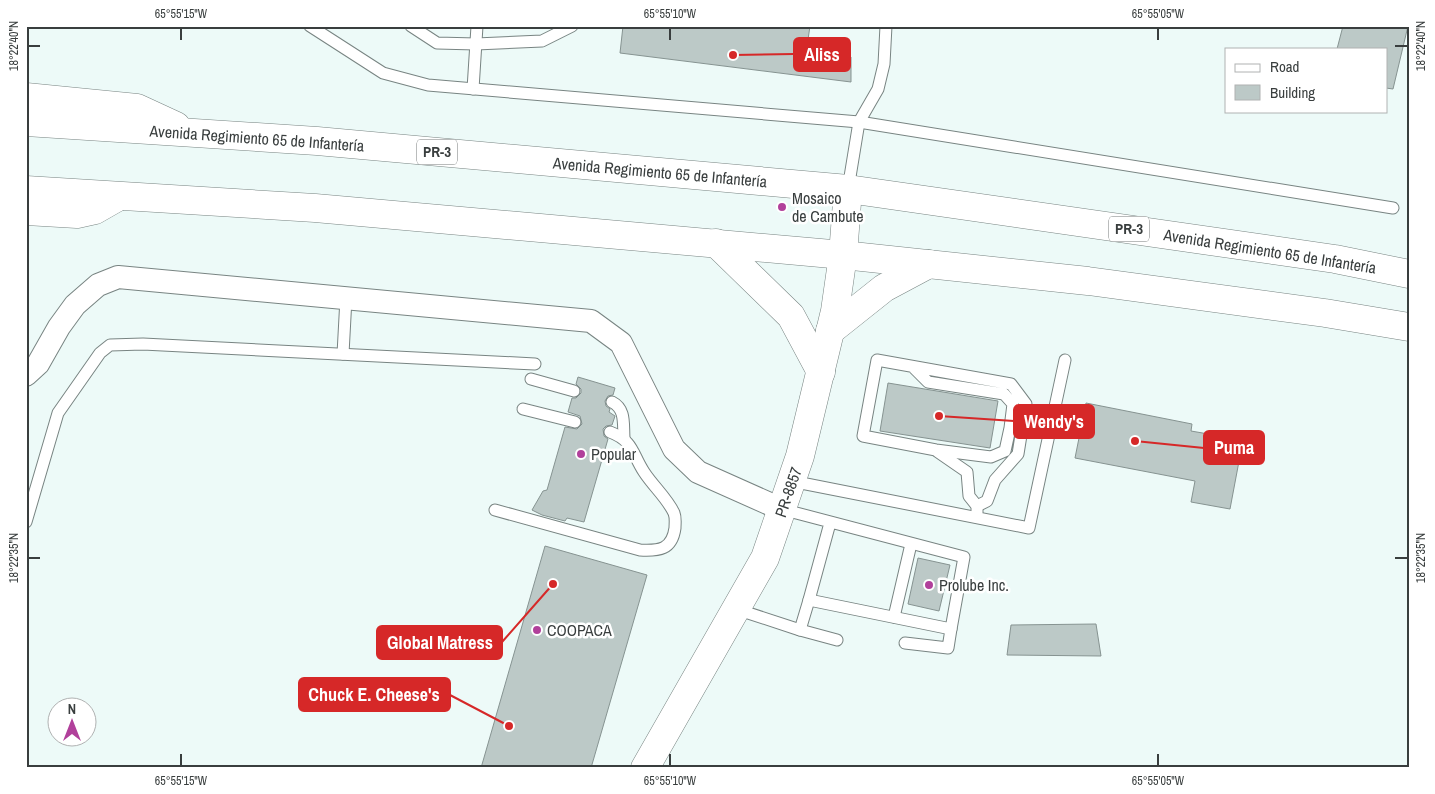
<svg xmlns="http://www.w3.org/2000/svg" width="1435" height="794" viewBox="0 0 1435 794" font-family="'Archivo Narrow',sans-serif">
<style>
.building{fill:#bcc9c7;stroke:#869391}
.lines{fill:none;stroke-linecap:round;stroke-linejoin:round}
.lane-casing{stroke:#788482;stroke-width:13}
.street-casing{stroke:#788482;stroke-width:24}
.secondary-casing{stroke:#788482;stroke-width:29}
.primary-casing{stroke:#788482;stroke-width:29}
.lane{stroke:#fff;stroke-width:11}
.street{stroke:#fff;stroke-width:22}
.secondary{stroke:#fff;stroke-width:28}
.primary{stroke:#fff;stroke-width:28}
.ticks{fill:none;stroke:#393e3e;stroke-width:2}
.poi-dot{fill:#b1409b;stroke:#fff;stroke-width:2}
.labels{text-anchor:middle;stroke-width:5;stroke-linejoin:round;paint-order:stroke}
.shield{fill:#fff;stroke:#747878;stroke-width:1}
.shield-label{font-size:15px;font-weight:bold;fill:#393e3e}
.street-label{font-size:16px;fill:#393e3e;stroke:#fff}
.poi-label{font-size:16px;fill:#393e3e;stroke:#fff;text-anchor:start}
.leader{fill:none;stroke:#d62828;stroke-width:2}
.callout-dot{fill:#d62828;stroke:#fff;stroke-width:2}
.callout{fill:#d62828;stroke:#d62828;stroke-width:2}
.callout-label{font-size:18px;text-anchor:middle;font-weight:bold;fill:#fff}
.neatline{fill:none;stroke:#393e3e;stroke-width:2}
.ticks-label{font-size:12px;text-anchor:middle;fill:#393e3e}
</style>
<rect width="100%" height="100%" fill="#edfaf8"/>
<!-- building -->
<g class="building">
<polygon points="623,26 810,26 806,53 851,57 851,82 620,53"/>
<polygon points="1343,26 1408,26 1393,89 1386,88 1386,49 1337,49"/>
<polygon points="578,377 615,388 613,395 608,396 605,401 606,406 610,409 609,412 615,416 612,425 606,426 603,429 604,436 608,439 584,522 567,518 565,521 542,515 532,510 543,491 547,490 565,427 577,429 582,424 580,416 568,412 572,398 576,398 581,393 581,389 576,384"/>
<polygon points="888,383 998,401 990,448 880,431"/>
<polygon points="1086,403 1192,424 1191,431 1243,440 1230,509 1191,502 1195,481 1075,458"/>
<polygon points="545,546 647,575 591,768 481,768"/>
<polygon points="918,558 950,565 939,611 908,604"/>
<polygon points="1096,624 1101,656 1007,655 1011,625"/>
</g>
<g class="lines">
<defs>
<g id="lane">
<polyline points="310,26 383,73 428,85 859,122 1393,208"/>
<polyline points="411,26 437,43 476,44 542,41 572,26"/>
<polyline points="473,89 477,26"/>
<polyline points="848,189 859,122 878,89 884,64 886,26"/>
<polyline points="343,354 346,298"/>
<polyline points="913,367 928,382 1004,394 1013,404 1010,428 1005,451 991,457 936,450 863,436 877,360 1011,384 1026,404 1018,454 995,480 987,501 977,506"/>
<polyline points="531,379 574,391"/>
<path d="M612,402C626,409 623,424 624,438"/>
<polyline points="523,409 575,422"/>
<polyline points="938,452 967,472 969,496 977,506 977,513"/>
<polyline points="791,481 1029,528 1065,360"/>
<polyline points="781,509 964,557 951,629 809,600 830,523"/>
<path d="M495,510L640,550C659,551 672,550 675,528C675,523 676,518 674,513C667,498 653,486 644,472C632,454 634,441 610,432"/>
<polyline points="26,522 58,413 100,353 110,345 143,344 535,364"/>
<polyline points="736,609 800,630 837,640"/>
<polyline points="894,617 911,544"/>
<polyline points="800,630 809,600"/>
<polyline points="905,643 948,648 951,629"/>
</g>
<polyline id="street" points="26,375 38,364 59,327 75,305 98,285 118,277 591,321 621,343 674,449 698,472 781,509"/>
<polyline id="secondary" points="645,768 765,558 800,456 835,311 843,255 848,189"/>
<g id="primary">
<polyline points="26,97 137,108 176,126"/>
<polyline points="26,122 317,141 848,189 1335,259 1409,274"/>
<polyline points="26,190 315,208 843,255 1088,281 1325,313 1409,327"/>
<polyline points="26,211 77,214 95,210 116,198"/>
<polyline points="716,243 791,316 821,372"/>
<polyline points="830,331 884,288 929,264"/>
</g>
</defs>
<!-- lane casing -->
<use href="#lane" class="lane-casing"/>
<!-- street casing -->
<use href="#street" class="street-casing"/>
<!-- secondary casing -->
<use href="#secondary" class="secondary-casing"/>
<!-- primary casing -->
<use href="#primary" class="primary-casing"/>
<!-- lane -->
<use href="#lane" class="lane"/>
<!-- street -->
<use href="#street" class="street"/>
<!-- secondary -->
<use href="#secondary" class="secondary"/>
<!-- primary -->
<use href="#primary" class="primary"/>
</g>
<!-- ticks -->
<path class="ticks" d="M181,28V40M670,28V40M1158,28V40M28,46H40M1395,46H1408M28,558H40M1395,558H1408M181,754V766M670,754V766M1158,754V766"/>
<!-- markers -->
<g class="poi-dot">
<circle cx="782" cy="207" r="5"/>
<circle cx="581" cy="454" r="5"/>
<circle cx="929" cy="585" r="5"/>
<circle cx="537" cy="630" r="5"/>
</g>
<g class="labels">
<!-- shield labels -->
<g class="shield">
<rect x="417" y="139.5" width="40" height="25" rx="4"/>
<rect x="1109" y="216.5" width="40" height="25" rx="4"/>
</g>
<g class="shield-label">
<text x="437" y="157">PR-3</text>
<text x="1129" y="234">PR-3</text>
</g>
<!-- street labels -->
<g class="street-label">
<text transform="translate(257 138) rotate(4)" y="6">Avenida Regimiento 65 de Infantería</text>
<text transform="translate(660 172) rotate(5)" y="6">Avenida Regimiento 65 de Infantería</text>
<text transform="translate(1270 251) rotate(9)" y="6">Avenida Regimiento 65 de Infantería</text>
<text transform="translate(788 492) rotate(-71)" y="6">PR-8857</text>
</g>
<!-- poi labels -->
<g class="poi-label">
<text x="792" y="204">Mosaico<tspan x="792" dy="18">de Cambute</tspan></text>
<text x="591" y="460">Popular</text>
<text x="939" y="591">Prolube Inc.</text>
<text x="547" y="636">COOPACA</text>
</g>
</g>
<!-- callouts -->
<path class="leader" d="M733 55L794 54M939 416L1014 421M1135 441L1204 448M553 584L502 642M509 726L450 695"/>
<g class="callout-dot">
<circle cx="733" cy="55" r="5"/>
<circle cx="939" cy="416" r="5"/>
<circle cx="1135" cy="441" r="5"/>
<circle cx="553" cy="584" r="5"/>
<circle cx="509" cy="726" r="5"/>
</g>
<g class="callout">
<rect x="794" y="38" width="56" height="33" rx="5"/>
<rect x="1014" y="405" width="80" height="33" rx="5"/>
<rect x="1204" y="431" width="60" height="33" rx="5"/>
<rect x="377" y="626" width="125" height="33" rx="5"/>
<rect x="299" y="678" width="151" height="33" rx="5"/>
</g>
<g class="callout-label">
<text x="822" y="61">Aliss</text>
<text x="1054" y="428">Wendy's</text>
<text x="1234" y="454">Puma</text>
<text x="440" y="649">Global Matress</text>
<text x="374" y="701">Chuck E. Cheese's</text>
</g>
<!-- border -->
<rect width="1435" height="794" fill="none" stroke="#ffffff" stroke-width="55"/>
<!-- legend -->
<rect x="1225" y="48" width="162" height="65" fill="#ffffff" stroke="#b0b2b2"/>
<rect x="1235" y="64" width="25" height="8" fill="#ffffff" stroke="#b0b2b2"/>
<text x="1270" y="72" font-size="15" fill="#393e3e">Road</text>
<rect x="1235" y="85" width="25" height="15" fill="#bcc9c7" stroke="#b0b2b2"/>
<text x="1270" y="98" font-size="15" fill="#393e3e">Building</text>
<!-- north arrow -->
<g transform="translate(72 722)"><circle r="24" fill="#ffffff" stroke="#b0b2b2"/>
<path d="M0-4L9 19L0 12L-9 19Z" fill="#b1409b"/>
<text y="-8" font-size="14" font-weight="bold" text-anchor="middle" fill="#393e3e">N</text>
</g>
<rect x="28" y="28" width="1380" height="738" class="neatline"/>
<g class="ticks-label">
<text x="181" y="18">65°55'15"W</text>
<text x="670" y="18">65°55'10"W</text>
<text x="1158" y="18">65°55'05"W</text>
<text transform="translate(14 46) rotate(-90)" y="4">18°22'40"N</text>
<text transform="translate(1421 46) rotate(-90)" y="4">18°22'40"N</text>
<text transform="translate(14 558) rotate(-90)" y="4">18°22'35"N</text>
<text transform="translate(1421 558) rotate(-90)" y="4">18°22'35"N</text>
<text x="181" y="785">65°55'15"W</text>
<text x="670" y="785">65°55'10"W</text>
<text x="1158" y="785">65°55'05"W</text>
</g>
</svg>
